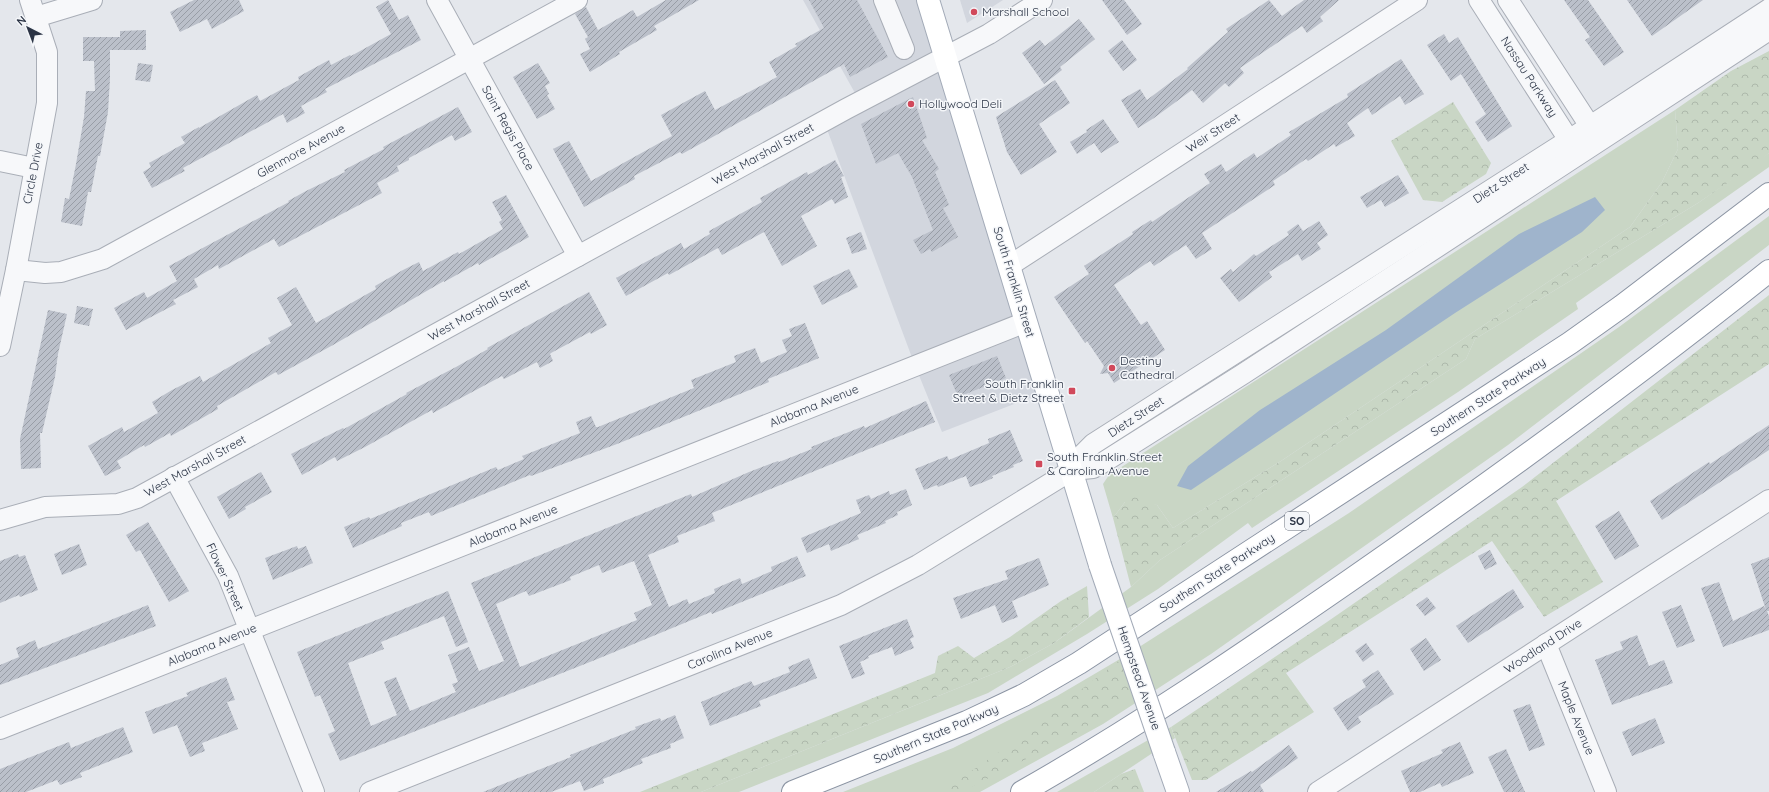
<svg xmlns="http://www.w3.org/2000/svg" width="1769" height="792" viewBox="0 0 1769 792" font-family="Quicksand,sans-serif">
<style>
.built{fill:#d2d6de}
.green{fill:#c9d6c5}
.forest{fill:url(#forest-crowns)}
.water{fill:#9fb4cc}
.building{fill:url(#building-hatch);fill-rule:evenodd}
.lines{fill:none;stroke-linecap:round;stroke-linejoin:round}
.minor-casing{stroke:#a9aeb7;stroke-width:22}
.major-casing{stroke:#a3abb8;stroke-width:24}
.highway-casing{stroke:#8b94a3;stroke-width:24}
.minor{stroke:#f7f8fa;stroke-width:20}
.major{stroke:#fff;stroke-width:22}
.highway{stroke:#fff;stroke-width:22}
.major-bridge-casing{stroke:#a3abb8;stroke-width:24;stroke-linecap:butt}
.major-bridge{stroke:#fff;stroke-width:22}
.poi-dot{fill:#d1495b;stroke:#f4f6f9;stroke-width:1.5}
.labels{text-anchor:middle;stroke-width:3;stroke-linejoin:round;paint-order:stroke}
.shield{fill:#f4f6f9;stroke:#676e7b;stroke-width:1}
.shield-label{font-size:11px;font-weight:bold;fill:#2b3445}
.poi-label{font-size:12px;fill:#2b3445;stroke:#f4f6f9;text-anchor:start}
.street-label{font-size:12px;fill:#2b3445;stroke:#f4f6f9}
</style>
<defs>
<pattern id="forest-crowns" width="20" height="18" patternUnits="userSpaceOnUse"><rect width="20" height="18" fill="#c9d6c5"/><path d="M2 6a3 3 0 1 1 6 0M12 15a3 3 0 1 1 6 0" fill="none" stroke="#adb8ab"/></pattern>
<pattern id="building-hatch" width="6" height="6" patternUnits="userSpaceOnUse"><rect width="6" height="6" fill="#bbc0ca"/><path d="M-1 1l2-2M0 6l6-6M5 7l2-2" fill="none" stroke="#989da6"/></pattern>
</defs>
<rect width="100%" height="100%" fill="#e4e7ec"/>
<!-- built -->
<g class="built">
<polygon points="803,0 928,0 1045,392 942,432 914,363 825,124 860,102"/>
<polygon points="960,0 1003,0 967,23"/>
</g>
<!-- green -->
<g class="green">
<polygon points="1675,110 1678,149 1662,182 1630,227 1281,461 1173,528 1157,505 1125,502 1113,518 1103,484 1109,475"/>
<polygon points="1769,153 1769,167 1576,303 1578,309 1458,392 1252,528 1248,523 1158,589 1087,634 988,693 739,792 701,792 1010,667 1054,643 1131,587 1160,560 1466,359 1475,339 1698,203"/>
<polygon points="1769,216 1769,245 1508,445 1211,654 1103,724 980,792 843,792 953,748 1057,696 1125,656 1349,513 1619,327"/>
<polygon points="1171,727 1175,738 1094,792 1057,792"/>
</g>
<!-- forest -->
<g class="forest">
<polygon points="1769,51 1769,153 1761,160 1698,203 1475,339 1466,359 1160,560 1131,587 1113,518 1125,502 1134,497 1157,505 1173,528 1281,461 1630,227 1662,182 1678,149 1675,110 1731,71"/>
<polygon points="1453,102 1491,163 1486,174 1442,202 1423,200 1391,141"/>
<polygon points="1769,295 1769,364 1556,501 1603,582 1544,617 1492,541 1286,673 1314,712 1206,780 1192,780 1171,727 1327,622 1522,487"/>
<polygon points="1087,586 1089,617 1054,643 1010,667 701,792 640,792 935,673 938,656 958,646 974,658 1010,637 1061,601"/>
<polygon points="1125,656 1137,694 1070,737 961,792 935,792 961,778 1005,748"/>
<polygon points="1135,769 1144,792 1094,792 1121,774"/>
</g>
<!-- water -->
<polygon class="water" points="1595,197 1605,210 1582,232 1455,313 1191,490 1177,486 1188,466 1260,410 1386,330 1519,234"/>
<!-- building -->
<g class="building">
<polygon points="194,0 239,0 244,11 212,29 207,19 180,32 170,12"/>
<polygon points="388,0 399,20 408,15 421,40 325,89 327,92 301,106 305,113 287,123 283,114 183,168 185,171 152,188 143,172 151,167 149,163 185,143 181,137 199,127 199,128 257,95 260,101 299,80 298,77 329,60 331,65 350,55 351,56 391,34 376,7"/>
<polygon points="666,0 699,0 654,26 657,30 619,52 620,54 590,72 580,54 590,49 585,39 588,37 575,14 586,7 598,30 633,10 637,17"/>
<polygon points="809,0 857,0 888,57 850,77 844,64 682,154 680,152 634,176 635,179 584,207 553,149 569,141 591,181 672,136 661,115 705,91 715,110 777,77 769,62 797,46 795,44 824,28"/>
<polygon points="1102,0 1124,0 1142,24 1127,35"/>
<polygon points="1269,0 1282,16 1304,0 1339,0 1320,17 1323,21 1307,33 1302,26 1240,68 1244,73 1229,87 1225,83 1203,103 1192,90 1154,118 1138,128 1121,100 1140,89 1147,100 1188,69 1187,68 1228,32 1226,29"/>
<polygon points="1564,0 1588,0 1624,52 1604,66 1585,40 1590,37"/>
<polygon points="1627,0 1703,0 1652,36"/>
<polygon points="1079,19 1095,39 1060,67 1062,70 1044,84 1022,53 1040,40 1045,46"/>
<polygon points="146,30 146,50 110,50 110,79 108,112 100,156 98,156 91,192 88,192 82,226 61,222 65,198 69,199 76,164 84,117 86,91 95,91 94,61 83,61 83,37 120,37 120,31"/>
<polygon points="1444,34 1449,43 1458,37 1512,126 1488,142 1475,122 1486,114 1461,74 1451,81 1427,45"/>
<polygon points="1122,40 1137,60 1123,71 1108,51"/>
<polygon points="1401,59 1424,94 1405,105 1400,96 1372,115 1368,108 1347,123 1355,136 1336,147 1334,144 1308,161 1306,159 1273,181 1275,185 1202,233 1212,249 1196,259 1186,245 1154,266 1150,261 1114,285 1141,325 1147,321 1165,350 1114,383 1108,373 1100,374 1104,366 1087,341 1085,343 1054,297 1089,274 1084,266 1133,234 1132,232 1151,220 1152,222 1210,183 1204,174 1221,164 1226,172 1254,153 1257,158 1291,135 1289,132 1348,97 1347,94"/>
<polygon points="138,63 153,65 150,82 135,80"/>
<polygon points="538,63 550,83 545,86 549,94 547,95 555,109 537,119 513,77"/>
<polygon points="1055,80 1070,103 1039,124 1057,152 1021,175 1007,152 996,117"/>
<polygon points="913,97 927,138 922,140 939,169 935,172 949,205 943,208 958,237 932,252 930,249 921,254 913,240 933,230 912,177 898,153 876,164 861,124"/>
<polygon points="458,107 472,132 455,141 452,135 409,158 409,160 397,166 399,171 377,183 382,193 279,247 274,239 219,269 218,265 194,279 198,287 173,300 176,304 126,330 114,308 144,292 147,298 177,281 169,266 289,202 288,201 306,191 345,172 344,170 384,149 383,147"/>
<polygon points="1103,119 1119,142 1101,153 1094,143 1077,154 1070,142 1087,132 1086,130"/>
<polygon points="835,160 844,176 841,177 848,197 835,204 832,199 801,216 817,246 782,266 764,232 722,255 718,248 669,275 668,273 626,296 616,278 681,243 684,249 710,234 709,231 762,202 760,198 807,172 808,175"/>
<polygon points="1398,175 1409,193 1385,207 1381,200 1367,208 1360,197"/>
<polygon points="506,195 529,237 479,265 478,263 444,282 444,281 333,345 278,375 276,372 217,406 218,409 171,436 170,433 145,447 144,445 132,452 117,461 121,468 105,476 88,446 122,427 124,432 158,413 152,402 172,390 200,376 203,382 271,343 268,338 292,325 277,298 296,287 316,323 376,289 375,286 403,270 419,262 423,271 458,252 459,254 503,229 499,222 502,220 492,202"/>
<polygon points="1319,221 1328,235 1317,243 1321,249 1302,261 1298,254 1269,272 1272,277 1239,302 1220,278 1231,269 1233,272 1254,254 1256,256 1289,235 1287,232 1298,224 1303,231"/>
<polygon points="861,232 867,249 852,254 846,238"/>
<polygon points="849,269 858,287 822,305 813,286"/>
<polygon points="589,292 607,325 591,334 590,332 551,353 550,354 553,361 540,368 537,362 504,379 502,376 433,413 432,410 365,447 337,461 335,457 302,475 291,454 343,428 344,429 407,394 406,393 456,367 488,349 487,348"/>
<polygon points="77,306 93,309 89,326 74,323"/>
<polygon points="48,310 67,314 58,354 55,377 42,433 40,433 41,468 21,469 20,439"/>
<polygon points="805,323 819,358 768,379 769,382 735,396 617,444 531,476 530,475 431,516 429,512 401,523 402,526 353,548 344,527 369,517 370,519 496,467 498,470 524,459 522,456 580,433 576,422 591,416 596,427 598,427 694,388 691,380 736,362 734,356 755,348 761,363 787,352 782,340 792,336 789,329"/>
<polygon points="997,356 1006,378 958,397 949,375"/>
<path d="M926,401L935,422L712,513L715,521L677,536L679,542L648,555L669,607L687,599L689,604L715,593L714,589L740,578L742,584L772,571L771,567L797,556L806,576L712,614L711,612L595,660L340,761L328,734L335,731L320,695L315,697L297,652L448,591L468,642L456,647L444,616L381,642L384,649L348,663L371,726L397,715L384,682L396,677L410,711L456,692L452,684L458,682L448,655L469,647L479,671L504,661L471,583L691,494L692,497L749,472L778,461L779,462L812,449L811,447L864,426L865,428ZM634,561L652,605L634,613L637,620L520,667L496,604L526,591L529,596L571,580L570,577L599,565L602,573Z"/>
<polygon points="1769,425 1769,450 1662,520 1650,501 1709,462 1710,464"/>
<polygon points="1010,430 1023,461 1013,465 1014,467 992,476 993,478 984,482 970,487 966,476 938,487 937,485 924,490 915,469 947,456 949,460 989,443 988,439"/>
<polygon points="261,472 272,492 245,507 246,509 229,519 217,497"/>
<polygon points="906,489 912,505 897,512 898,515 885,521 886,523 857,535 859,539 831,551 829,544 807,553 801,538 861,513 856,500 869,495 871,499 889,491 890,495"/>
<polygon points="1619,511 1639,546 1615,560 1595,526"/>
<polygon points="148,522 189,591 169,602 140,550 136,552 126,535"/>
<polygon points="79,544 87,565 62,575 54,554"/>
<polygon points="297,546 298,549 306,546 313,563 273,580 265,558"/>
<polygon points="1490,550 1497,564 1485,570 1478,556"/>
<polygon points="18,554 19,557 25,555 38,590 20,597 19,595 0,603 0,561"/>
<polygon points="1769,557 1769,611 1767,611 1769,616 1769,630 1723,647 1701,588 1719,582 1733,621 1764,606 1766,610 1751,564"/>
<polygon points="1039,558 1049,585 1012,601 1018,617 1002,623 995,605 961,619 953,598 1008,579 1005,571"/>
<polygon points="1513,589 1524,607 1468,643 1456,626"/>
<polygon points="1427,597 1436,608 1425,616 1416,605"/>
<polygon points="148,605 156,626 0,685 0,665 19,657 16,648 35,640 38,649"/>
<polygon points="1681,605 1695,641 1677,648 1662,612"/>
<polygon points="907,619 914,637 910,639 914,648 895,656 892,647 868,656 869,658 860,662 865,674 852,679 839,646"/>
<polygon points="1637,635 1649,666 1664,660 1673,683 1612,705 1595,660 1623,649 1620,642"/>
<polygon points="1426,638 1441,660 1424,671 1410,649"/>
<polygon points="1366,643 1374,654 1363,662 1355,651"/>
<polygon points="809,658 817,678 759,701 761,706 710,726 701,702 751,681 754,686 790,672 788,667"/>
<polygon points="1378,670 1394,694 1358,717 1361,722 1348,731 1333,708 1366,687 1362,680"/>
<polygon points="226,677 235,700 227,702 238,729 202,743 205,751 190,757 177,725 153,734 145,712 188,696 186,693"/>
<polygon points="1530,704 1545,745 1529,751 1513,710"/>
<polygon points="675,715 684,738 670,744 671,748 641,759 643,763 603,779 604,783 584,791 580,781 551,792 483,792 571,757 570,755 636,729 635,727 660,718 661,721"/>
<polygon points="1655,718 1665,743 1632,756 1622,732"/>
<polygon points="123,727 133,752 80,773 82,777 60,785 57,780 26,792 0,792 0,769 69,742 71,748"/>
<polygon points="1460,742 1474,773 1442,787 1440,783 1420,792 1410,792 1401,771 1443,753 1441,750"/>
<polygon points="1289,745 1298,758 1260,785 1264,792 1216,792 1251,771 1252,772"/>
<polygon points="1506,749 1525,792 1504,792 1488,757"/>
</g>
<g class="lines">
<defs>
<g id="minor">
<polyline points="437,0 578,256"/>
<polyline points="884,0 904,49"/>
<polyline points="1479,0 1576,151"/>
<polyline points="1508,0 1597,137"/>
<polyline points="36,17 92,0"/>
<polyline points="0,161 34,168"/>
<polyline points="1009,266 1417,0"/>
<polyline points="16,270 45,273 61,272 103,259 577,0"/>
<polyline points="0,346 16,270 47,103 47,52 30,0"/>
<polyline points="1072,470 1078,459 1093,444 1569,140 1769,9"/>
<polyline points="1072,470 1093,468 1104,462 1243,374 1769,30"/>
<polyline points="174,477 228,576 314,792"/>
<polyline points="0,520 45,507 118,504 137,498 846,109 989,34 1042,0"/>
<polyline points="1546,644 1606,792"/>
<polyline points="0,729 1026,322"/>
<polyline points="370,792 841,605 918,565 1072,470"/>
<polyline points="1318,792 1769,500"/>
</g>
<g id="major">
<polyline points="928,0 1100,565"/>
<polyline points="1164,752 1178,792"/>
</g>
<g id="highway">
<polyline points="793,792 967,722 1024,695 1079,663 1570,343 1622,306 1769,194"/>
<path d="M1022,792C1135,728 1242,655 1349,581C1492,482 1633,380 1769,271"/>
</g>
</defs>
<!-- minor casing -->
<use href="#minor" class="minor-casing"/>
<!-- major casing -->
<use href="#major" class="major-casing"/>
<!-- highway casing -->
<use href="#highway" class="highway-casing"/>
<!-- minor -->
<use href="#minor" class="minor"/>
<!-- major -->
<use href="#major" class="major"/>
<!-- highway -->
<use href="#highway" class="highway"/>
<defs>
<polyline id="major-bridge" points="1100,565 1164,752"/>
</defs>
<!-- major-bridge casing -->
<use href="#major-bridge" class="major-bridge-casing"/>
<!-- major-bridge -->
<use href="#major-bridge" class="major-bridge"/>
</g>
<!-- markers -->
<g class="poi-dot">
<circle cx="974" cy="12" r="4"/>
<circle cx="911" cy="104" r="4"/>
<circle cx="1112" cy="368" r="4"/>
<rect x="1068" y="387" width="8" height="8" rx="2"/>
<rect x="1035" y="460" width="8" height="8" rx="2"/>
</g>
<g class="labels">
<!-- shield labels -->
<rect class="shield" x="1285" y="512" width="24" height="18" rx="3"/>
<g class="shield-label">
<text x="1297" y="525">SO</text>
</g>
<!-- poi labels -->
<g class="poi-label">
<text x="982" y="16">Marshall School</text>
<text x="919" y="108">Hollywood Deli</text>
<text x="1120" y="365">Destiny<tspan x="1120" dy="14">Cathedral</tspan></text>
<text x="1064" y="388" text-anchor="end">South Franklin<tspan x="1064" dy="14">Street &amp; Dietz Street</tspan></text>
<text x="1047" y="461">South Franklin Street<tspan x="1047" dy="14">&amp; Carolina Avenue</tspan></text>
</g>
<!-- street labels -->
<g class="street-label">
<text transform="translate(1529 77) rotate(57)" y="4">Nassau Parkway</text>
<text transform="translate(508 128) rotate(61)" y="4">Saint Regis Place</text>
<text transform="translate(1213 133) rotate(-33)" y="4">Weir Street</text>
<text transform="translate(301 151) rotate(-29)" y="4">Glenmore Avenue</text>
<text transform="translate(763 154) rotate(-29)" y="4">West Marshall Street</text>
<text transform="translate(33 173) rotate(-79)" y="4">Circle Drive</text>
<text transform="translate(1501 183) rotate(-33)" y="4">Dietz Street</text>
<text transform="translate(1014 282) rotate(73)" y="4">South Franklin Street</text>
<text transform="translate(479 310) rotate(-29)" y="4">West Marshall Street</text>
<text transform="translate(1488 397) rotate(-33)" y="4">Southern State Parkway</text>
<text transform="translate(814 406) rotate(-22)" y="4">Alabama Avenue</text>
<text transform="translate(1136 417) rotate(-33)" y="4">Dietz Street</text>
<text transform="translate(195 466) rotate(-29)" y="4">West Marshall Street</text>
<text transform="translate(513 526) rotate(-22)" y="4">Alabama Avenue</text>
<text transform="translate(1217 573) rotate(-33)" y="4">Southern State Parkway</text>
<text transform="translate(225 577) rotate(65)" y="4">Flower Street</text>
<text transform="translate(212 645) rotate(-22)" y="4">Alabama Avenue</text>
<text transform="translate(1543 646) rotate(-33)" y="4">Woodland Drive</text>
<text transform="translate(730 649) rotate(-22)" y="4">Carolina Avenue</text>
<text transform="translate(1139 678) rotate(71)" y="4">Hempstead Avenue</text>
<text transform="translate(1576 718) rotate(68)" y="4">Maple Avenue</text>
<text transform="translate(936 734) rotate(-23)" y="4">Southern State Parkway</text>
</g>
</g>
<!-- north arrow -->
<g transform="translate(28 28) rotate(318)" stroke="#f4f6f9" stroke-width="3" paint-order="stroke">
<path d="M0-3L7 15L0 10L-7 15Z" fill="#2b3445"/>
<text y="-6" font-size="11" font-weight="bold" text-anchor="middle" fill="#2b3445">N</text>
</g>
</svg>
